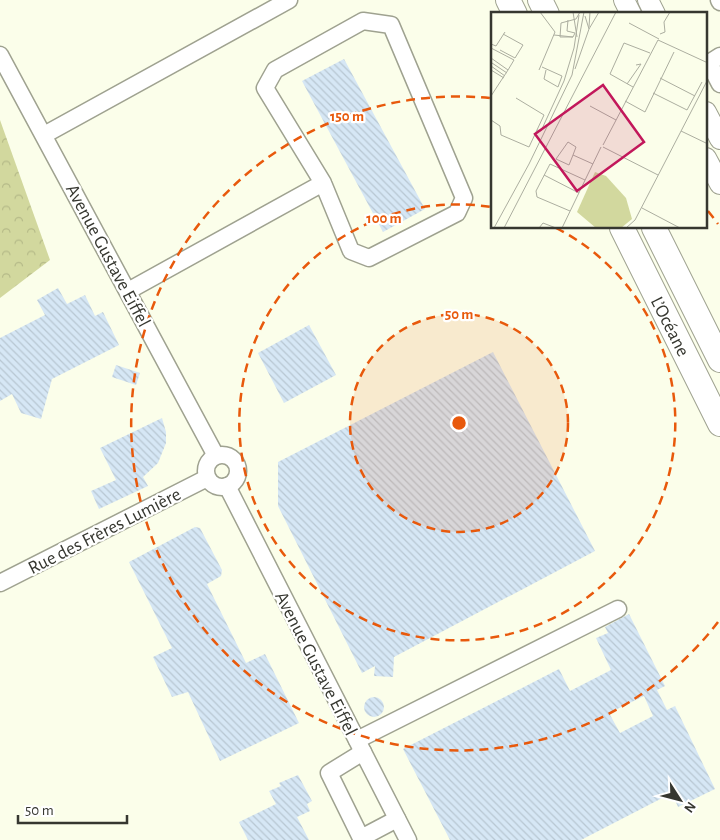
<svg xmlns="http://www.w3.org/2000/svg" width="720" height="840" viewBox="0 0 720 840" font-family="'Alegreya Sans',sans-serif">
<style>
.forest{fill:url(#forest-crowns)}
.building{fill:url(#building-back-hatch);fill-rule:evenodd}
.lines{fill:none;stroke-linecap:round;stroke-linejoin:round}
.minor-casing{stroke:#9fa290;stroke-width:19}
.major-casing{stroke:#9fa290;stroke-width:22}
.highway-casing{stroke:#9fa290;stroke-width:26}
.minor{stroke:#fff;stroke-width:16}
.major{stroke:#fff;stroke-width:20}
.highway{stroke:#fff;stroke-width:24}
.ring{fill:none;stroke:#e8590c;stroke-width:2.5;stroke-dasharray:9 6}
.labels{text-anchor:middle;stroke-width:4.5;stroke-linejoin:round;paint-order:stroke}
.street-label{font-size:19px;fill:#363730;stroke:#fff}
.inset-road{fill:none;stroke:#acaea0;stroke-width:1}
.view{fill:#c2185b;fill-opacity:0.15;stroke:#c2185b;stroke-width:2.5}
.inset-edge{fill:none;stroke:#363730;stroke-width:2.5}
.centre{fill:#e8590c;stroke:#fff;stroke-width:2.5}
.ring-label{font-size:15px;text-anchor:middle;font-weight:bold;fill:#e8590c;stroke:#fff;stroke-width:4.5;stroke-linejoin:round;paint-order:stroke}
</style>
<defs>
<pattern id="forest-crowns" width="20" height="18" patternUnits="userSpaceOnUse" patternTransform="scale(1.25)"><rect width="20" height="18" fill="#d2d89e"/><path d="M2 6a3 3 0 1 1 6 0M12 15a3 3 0 1 1 6 0" fill="none" stroke="#b5ba88"/></pattern>
<pattern id="building-back-hatch" width="6" height="6" patternUnits="userSpaceOnUse" patternTransform="scale(1.25)"><rect width="6" height="6" fill="#d6e7f5"/><path d="M-1 5l2 2M0 0l6 6M5-1l2 2" fill="none" stroke="#b8c7d2"/></pattern>
</defs>
<rect width="100%" height="100%" fill="#fbfeea"/>
<!-- forest -->
<polygon class="forest" points="0,120 50,260 0,298"/>
<!-- building -->
<g class="building">
<polygon points="344,59 425,209 383,232 302,81"/>
<polygon points="58,288 67,304 85,295 95,316 103,312 119,345 52,379 41,419 21,413 12,394 0,401 0,338 45,315 37,300"/>
<polygon points="309,325 336,375 284,403 258,353"/>
<polygon points="493,352 595,551 394,657 393,677 374,676 375,666 362,673 278,506 278,462"/>
<polygon points="116,365 140,373 136,385 112,377"/>
<polygon points="162,418 166,432 166,443 158,463 143,477 148,486 99,509 91,491 116,480 100,448"/>
<polygon points="195,527 200,528 222,570 221,576 207,584 246,663 265,654 299,723 220,761 188,692 172,697 153,657 172,648 129,562"/>
<path d="M629,614L665,686L657,690L667,710L675,706L715,789L678,807L672,793L581,840H450L403,749L559,669L570,691L611,670L596,638L608,633L605,627ZM644,696L653,716L620,733L609,713Z"/>
<circle cx="374" cy="707" r="10"/>
<polygon points="298,775 312,801 307,804 310,811 297,817 309,840 248,840 239,822 276,804 269,791 281,786 279,783"/>
</g>
<g class="lines">
<defs>
<g id="minor">
<polyline points="719,0 720,2"/>
<polyline points="0,55 216,456"/>
<polyline points="720,56 709,63 720,84"/>
<polyline points="44,135 289,0"/>
<polyline points="128,291 323,183 351,251 369,258 457,213 464,198 391,25 363,21 275,70 265,88 323,183"/>
<circle cx="222" cy="471" r="16"/>
<polyline points="227,486 408,840"/>
<polyline points="0,583 207,478"/>
<polyline points="357,740 618,609"/>
<polyline points="363,752 329,773 361,838 397,819"/>
</g>
<g id="major">
<polyline points="624,0 631,14"/>
<polyline points="648,0 655,14"/>
<polyline points="706,112 720,139"/>
<polyline points="706,158 720,184"/>
</g>
<g id="highway">
<polyline points="508,0 515,14"/>
<polyline points="540,0 547,14"/>
<polyline points="622,228 720,424"/>
<polyline points="654,228 720,360"/>
</g>
</defs>
<!-- minor casing -->
<use href="#minor" class="minor-casing"/>
<!-- major casing -->
<use href="#major" class="major-casing"/>
<!-- highway casing -->
<use href="#highway" class="highway-casing"/>
<!-- minor -->
<use href="#minor" class="minor"/>
<!-- major -->
<use href="#major" class="major"/>
<!-- highway -->
<use href="#highway" class="highway"/>
</g>
<!-- distance rings -->
<circle cx="459" cy="423" r="109" fill="#e8590c" fill-opacity=".12"/>
<g class="ring">
<circle cx="459" cy="423" r="109"/>
<path d="M556 228A218 218 0 1 1 491 207"/>
<path d="M718 622A327 327 0 1 1 490 98M708 211A327 327 0 0 1 718 224"/>
</g>
<g class="labels">
<!-- street labels -->
<g class="street-label">
<text transform="translate(109 255) rotate(62)" y="7">Avenue Gustave Eiffel</text>
<text transform="translate(671 326) rotate(63)" y="7">L’Océane</text>
<text transform="translate(104 530) rotate(-27)" y="7">Rue des Frères Lumière</text>
<text transform="translate(317 663) rotate(63)" y="7">Avenue Gustave Eiffel</text>
</g>
</g>
<!-- overview -->
<g transform="translate(491 12)">
<rect width="216" height="216" fill="#fbfeea"/>
<path d="M104,160L115,164L135,186L141,207L130,216H105L86,200Z" fill="#d2d89e"/>
<path class="inset-road" d="M82,0L86,25M77,8L76,19L84,21M138,11L168,27M98,15L99,0M98,17L108,0M169,22L174,20L173,10L179,0M63,23L82,25L84,21M82,25H69L70,11L85,7L89,0M0,32L5,34L14,20M0,36L23,48L17,58M9,38L24,46L32,33L12,22M0,46L17,58L0,84M1,51L16,61M0,54L14,64M51,55L71,64L67,75L53,67L55,58M84,57L98,17L94,4M0,58L13,66M48,58L64,20L49,0M169,66L204,84M136,72L150,52L145,53M142,75L119,62L133,31L159,41M162,81L196,98L211,70M134,89L154,100L183,40M99,94L125,108M0,108L9,114L10,123L38,135L53,103L25,86M46,118L50,119L73,69L83,36L88,3M190,119L217,132M112,133L167,28L217,51M112,135L167,163M82,143L78,153L65,147L77,130L85,135L82,143L102,152M53,163L88,181M151,196L189,216M79,199L46,185L45,179L59,152L94,168M3,216L38,152L81,63L93,0M13,216L125,0M48,216L52,211L65,216M71,216L110,135M135,216L144,208L217,67"/>
<path class="view" d="M112,73L153,130L86,179L44,122Z"/>
<rect width="216" height="216" class="inset-edge"/>
</g>
<circle cx="459" cy="423" r="8" class="centre"/>
<g class="ring-label">
<text x="347" y="121">150 m</text>
<text x="384" y="223">100 m</text>
<text x="459" y="319">50 m</text>
</g>
<!-- north arrow -->
<g transform="translate(680 800) rotate(126)" stroke="#ffffff" stroke-width="4" paint-order="stroke">
<path d="M0-4L9 19L0 12L-9 19Z" fill="#363730"/>
<text y="-8" font-size="14" font-weight="bold" text-anchor="middle" fill="#363730">N</text>
</g>
<!-- scale -->
<path d="M18 815v8h109v-8" fill="none" stroke="#363730" stroke-width="2.5"/>
<text x="25" y="815" font-size="15" fill="#363730" stroke="#ffffff" stroke-width="4" paint-order="stroke">50 m</text>
</svg>
